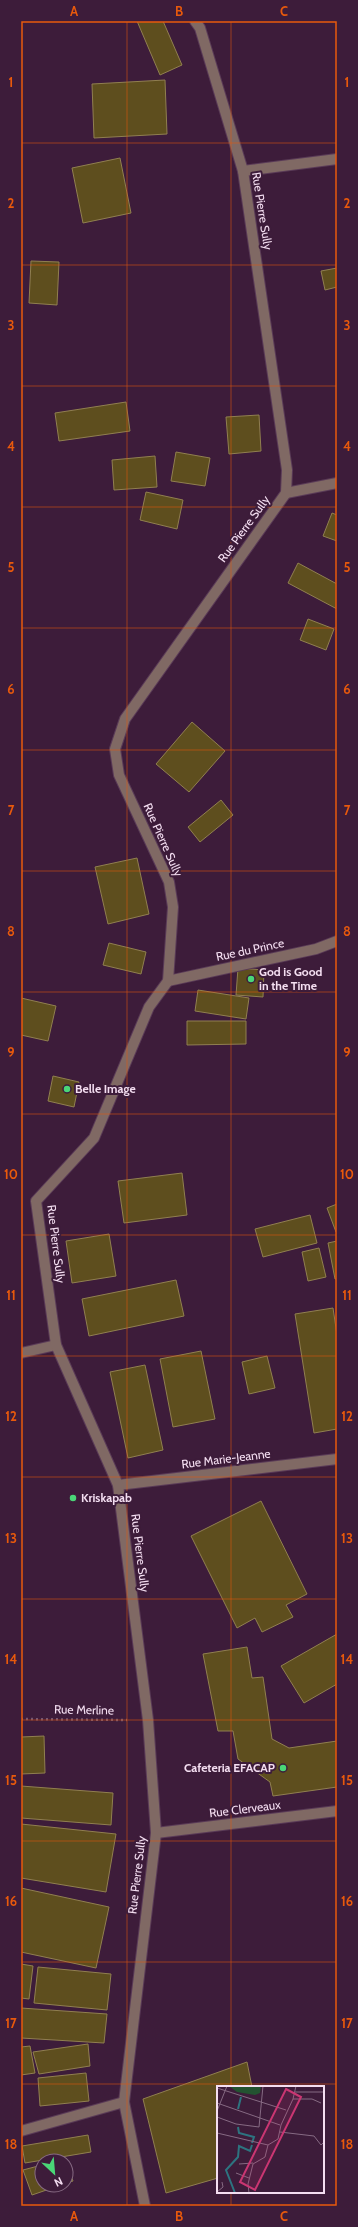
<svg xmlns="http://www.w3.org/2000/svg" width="358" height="2227" viewBox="0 0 358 2227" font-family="Cabin,sans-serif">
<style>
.building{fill:#5e4e1e;stroke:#907f50}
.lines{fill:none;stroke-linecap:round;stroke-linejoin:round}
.minor-casing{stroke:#5a3b57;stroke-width:12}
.path{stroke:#755772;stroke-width:2.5;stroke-dasharray:2 3;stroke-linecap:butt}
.minor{stroke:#806964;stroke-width:10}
.grid{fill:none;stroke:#e8590c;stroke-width:1;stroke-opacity:0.55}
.poi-dot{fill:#4ad677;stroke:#3d1c3a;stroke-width:1.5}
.labels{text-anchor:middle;stroke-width:4;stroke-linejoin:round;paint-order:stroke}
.street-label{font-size:12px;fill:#f4def1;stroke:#3d1c3a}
.poi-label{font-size:12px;font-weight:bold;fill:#f4def1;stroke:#3d1c3a;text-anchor:start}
.inset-river{fill:none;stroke:#2d7480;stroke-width:2}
.inset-road{fill:none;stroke:#866a83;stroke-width:1}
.view{fill:#ca3672;fill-opacity:0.15;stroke:#ca3672;stroke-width:2}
.inset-edge{fill:none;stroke:#f4def1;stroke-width:2}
.neatline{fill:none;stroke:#e8590c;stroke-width:1.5}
.grid-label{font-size:13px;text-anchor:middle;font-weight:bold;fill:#e8590c}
</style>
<rect width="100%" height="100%" fill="#3d1c3a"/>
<!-- building -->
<g class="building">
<polygon points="137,21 163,21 182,65 160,75"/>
<polygon points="165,80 167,134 94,138 92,84"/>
<polygon points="120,158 131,213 83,223 72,168"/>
<polygon points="31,261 59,262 57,305 29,303"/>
<polygon points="337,268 337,287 325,290 321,271"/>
<polygon points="126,402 130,431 59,441 55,413"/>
<polygon points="259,415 261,451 229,454 226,417"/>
<polygon points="176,452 210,458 205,486 171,481"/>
<polygon points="155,456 157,487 114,490 112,460"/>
<polygon points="146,492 183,500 177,529 140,520"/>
<polygon points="332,513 337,515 337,541 323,536"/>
<polygon points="298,563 337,584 337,609 288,583"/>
<polygon points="308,619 334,629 326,650 300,640"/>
<polygon points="192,722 225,751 189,792 156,764"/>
<polygon points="221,800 233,815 200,842 188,827"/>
<polygon points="137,858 149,914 108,924 95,867"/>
<polygon points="109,943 146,952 141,974 103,965"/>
<polygon points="238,968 264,970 263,997 236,995"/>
<polygon points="198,990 249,998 246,1019 195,1011"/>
<polygon points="21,998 56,1006 48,1041 21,1035"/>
<polygon points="187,1021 246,1021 246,1044 187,1045"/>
<polygon points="53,1076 79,1082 74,1107 48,1101"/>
<polygon points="182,1173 187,1215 124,1223 118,1181"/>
<polygon points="337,1204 337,1232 336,1232 327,1208"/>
<polygon points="310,1215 317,1243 263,1257 255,1229"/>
<polygon points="109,1234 116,1276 72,1283 66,1241"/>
<polygon points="337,1241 337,1279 335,1279 328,1243"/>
<polygon points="319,1248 326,1277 308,1281 302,1252"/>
<polygon points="176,1280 184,1316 89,1336 82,1299"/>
<polygon points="333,1308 337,1335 337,1429 314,1433 295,1314"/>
<polygon points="201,1351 215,1419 173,1427 160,1359"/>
<polygon points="267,1356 275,1388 249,1394 242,1362"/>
<polygon points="145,1365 163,1450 128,1458 110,1372"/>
<polygon points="261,1501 307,1594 286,1605 293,1617 262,1632 255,1618 237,1628 191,1536"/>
<polygon points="337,1634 337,1684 304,1703 281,1666"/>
<polygon points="247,1647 252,1678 263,1677 272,1739 289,1748 337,1741 337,1787 273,1796 270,1782 238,1759 233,1731 218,1731 203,1654"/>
<polygon points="44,1736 45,1773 21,1774 21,1737"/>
<polygon points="21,1786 113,1793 111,1825 21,1818"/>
<polygon points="21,1824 116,1834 106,1892 21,1878"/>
<polygon points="21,1888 109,1907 96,1968 21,1952"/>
<polygon points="21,1964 33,1966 29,1999 21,1998"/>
<polygon points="38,1967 111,1974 107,2010 34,2003"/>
<polygon points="21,2008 107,2014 104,2043 21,2038"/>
<polygon points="88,2044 90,2066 39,2074 33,2052"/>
<polygon points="30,2046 35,2073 21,2075 21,2047"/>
<polygon points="247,2062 252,2087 218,2087 218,2178 166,2193 143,2099"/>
<polygon points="86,2073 89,2101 40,2106 38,2078"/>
<polygon points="88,2135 91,2152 25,2163 22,2146"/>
<polygon points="66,2163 73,2181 66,2183"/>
<polygon points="42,2165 42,2185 61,2185 32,2195 23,2170"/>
</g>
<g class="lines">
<defs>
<g id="minor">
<polyline points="243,171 337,159"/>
<polyline points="286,493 337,483"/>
<polyline points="168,981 316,949 337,941"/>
<polyline points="21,1353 56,1345"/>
<polyline points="118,1485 337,1459"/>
<polyline points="156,1833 337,1811"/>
<polyline points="21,2131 124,2102"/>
<polyline points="145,2206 124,2102 156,1833 148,1720 118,1485 56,1345 36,1201 94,1138 149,1007 168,981 173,907 169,882 119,775 115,749 125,719 286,493 287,470 243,171 200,28 195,21"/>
</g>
</defs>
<!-- minor casing -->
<use href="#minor" class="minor-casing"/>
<!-- path -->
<polyline class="path" points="21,1719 127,1720"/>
<!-- minor -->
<use href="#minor" class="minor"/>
</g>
<!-- grid -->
<path class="grid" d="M127,21V2206M231,21V2087M21,143H337M21,265H337M21,386H337M21,507H337M21,628H337M21,750H337M21,871H337M21,992H337M21,1114H337M21,1235H337M21,1356H337M21,1477H337M21,1599H337M21,1720H337M21,1841H337M21,1962H337M21,2084H337M231,2192V2206"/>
<!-- markers -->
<g class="poi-dot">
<circle cx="251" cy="979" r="4"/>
<circle cx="67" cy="1089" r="4"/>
<circle cx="73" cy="1498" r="4"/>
<circle cx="283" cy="1768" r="4"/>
</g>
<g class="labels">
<!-- street labels -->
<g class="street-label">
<text transform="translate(262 211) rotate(81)" y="4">Rue Pierre Sully</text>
<text transform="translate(244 529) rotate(-54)" y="4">Rue Pierre Sully</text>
<text transform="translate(163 840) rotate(66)" y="4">Rue Pierre Sully</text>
<text transform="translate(250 950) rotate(-12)" y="4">Rue du Prince</text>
<text transform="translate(56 1244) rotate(83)" y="4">Rue Pierre Sully</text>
<text transform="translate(226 1459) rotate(-7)" y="4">Rue Marie-Jeanne</text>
<text transform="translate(140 1553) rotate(83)" y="4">Rue Pierre Sully</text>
<text transform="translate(84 1710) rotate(1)" y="4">Rue Merline</text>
<text transform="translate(245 1809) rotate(-7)" y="4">Rue Clerveaux</text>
<text transform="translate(137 1875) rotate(-83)" y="4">Rue Pierre Sully</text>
</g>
<!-- poi labels -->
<g class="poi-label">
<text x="259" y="976">God is Good<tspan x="259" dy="14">in the Time</tspan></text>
<text x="75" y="1093">Belle Image</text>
<text x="81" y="1502">Kriskapab</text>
<text x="275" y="1772" text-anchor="end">Cafeteria EFACAP</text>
</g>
</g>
<!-- overview -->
<g transform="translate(217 2086)">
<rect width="107" height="107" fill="#3d1c3a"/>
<path d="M12,0H44L43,7L38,9L20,6Z" fill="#235331"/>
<path class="inset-river" d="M21,23L24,11M21,41L22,47L37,51L35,57M18,107L9,84L21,71L22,60L33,65L35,59"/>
<path class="inset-road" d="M0,2L69,24M78,6H107M76,13H95L104,17M0,17L63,39M0,25L10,0M0,31L19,38L42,41L46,0M63,46L97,50L104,59L107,56M0,47L51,59M22,78L36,77M19,87L32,92M0,106L6,101L5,96M32,107L31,98L36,78L48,71L51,59L61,53L64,39L76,13L79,0"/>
<path class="view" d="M69,3L84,11L38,104L23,96Z"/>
<rect width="107" height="107" class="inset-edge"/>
</g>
<!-- border -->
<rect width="358" height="2227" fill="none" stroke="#3d1c3a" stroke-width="44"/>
<!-- north arrow -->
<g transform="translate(54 2173) rotate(154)"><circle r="19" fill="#3d1c3a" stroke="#866a83"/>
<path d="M0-3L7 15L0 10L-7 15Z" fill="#4ad677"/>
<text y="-6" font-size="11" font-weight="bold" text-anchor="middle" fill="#f4def1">N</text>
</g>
<rect x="22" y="22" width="314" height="2183" class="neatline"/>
<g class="grid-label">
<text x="74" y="16">A</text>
<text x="179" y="16">B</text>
<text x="284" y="16">C</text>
<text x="11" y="87">1</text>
<text x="347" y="87">1</text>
<text x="11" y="208">2</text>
<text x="347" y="208">2</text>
<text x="11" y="330">3</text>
<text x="347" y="330">3</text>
<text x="11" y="451">4</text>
<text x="347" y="451">4</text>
<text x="11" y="572">5</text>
<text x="347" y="572">5</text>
<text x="11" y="694">6</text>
<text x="347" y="694">6</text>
<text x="11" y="815">7</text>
<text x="347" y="815">7</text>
<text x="11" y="936">8</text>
<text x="347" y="936">8</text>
<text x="11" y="1057">9</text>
<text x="347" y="1057">9</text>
<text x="11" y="1179">10</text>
<text x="347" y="1179">10</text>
<text x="11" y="1300">11</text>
<text x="347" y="1300">11</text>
<text x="11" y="1421">12</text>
<text x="347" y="1421">12</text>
<text x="11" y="1543">13</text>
<text x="347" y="1543">13</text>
<text x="11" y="1664">14</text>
<text x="347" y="1664">14</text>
<text x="11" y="1785">15</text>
<text x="347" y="1785">15</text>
<text x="11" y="1906">16</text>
<text x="347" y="1906">16</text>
<text x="11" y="2028">17</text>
<text x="347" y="2028">17</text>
<text x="11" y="2149">18</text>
<text x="347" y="2149">18</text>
<text x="74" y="2221">A</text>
<text x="179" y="2221">B</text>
<text x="284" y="2221">C</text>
</g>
</svg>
